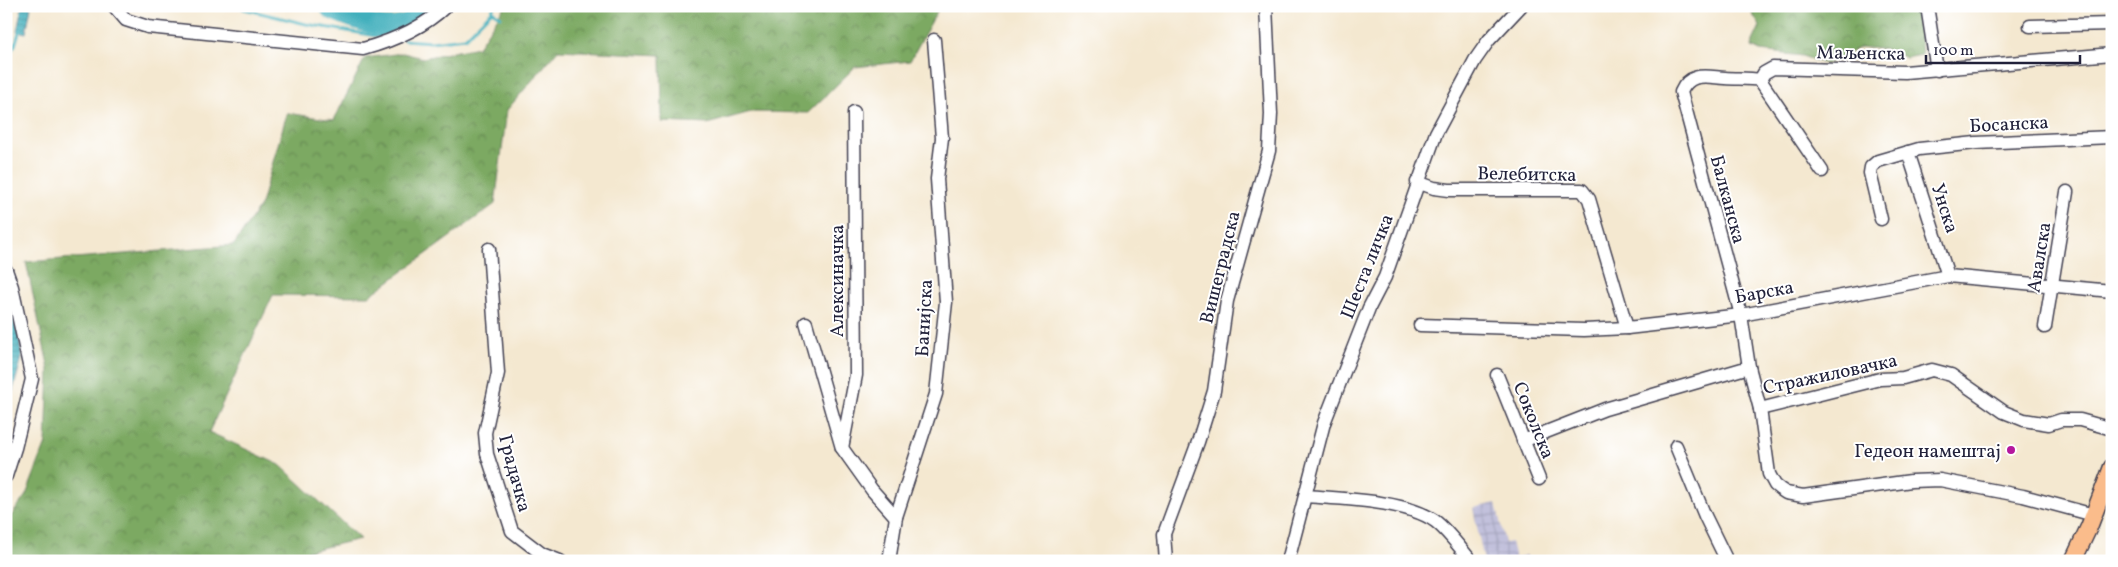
<svg xmlns="http://www.w3.org/2000/svg" width="2118" height="567" viewBox="0 0 2118 567" font-family="Vollkorn,serif">
<style>
.industrial{fill:url(#industrial-grid)}
.forest{fill:url(#forest-crowns);stroke:#4f664e}
.sand{fill:url(#sand-dots);stroke:#887e6c}
.water{fill:url(#water-rules);stroke:#31687c}
.lines{fill:none;stroke-linecap:round;stroke-linejoin:round}
.stream{stroke:#40afbc;stroke-width:3}
.river{stroke:#40afbc;stroke-width:19}
.minor-casing{stroke:#424051;stroke-width:15}
.major-casing{stroke:#424051;stroke-width:19}
.minor{stroke:#fff;stroke-width:12}
.major{stroke:#fabc8b;stroke-width:16}
.poi-dot{fill:#b5179e;stroke:#fff;stroke-width:2}
.labels{text-anchor:middle;stroke-width:4;stroke-linejoin:round;paint-order:stroke}
.street-label{font-size:19px;fill:#22223b;stroke:#fff}
.poi-label{font-size:19px;fill:#22223b;stroke:#fff;text-anchor:end}
</style>
<defs>
<pattern id="industrial-grid" width="8" height="8" patternUnits="userSpaceOnUse" patternTransform="scale(1.25)"><rect width="8" height="8" fill="#c2c1dc"/><path d="M0 4h8M4 0v8" fill="none" stroke="#a6a6be"/></pattern>
<pattern id="forest-crowns" width="20" height="18" patternUnits="userSpaceOnUse" patternTransform="scale(1.25)"><rect width="20" height="18" fill="#7ca962"/><path d="M2 6a3 3 0 1 1 6 0M12 15a3 3 0 1 1 6 0" fill="none" stroke="#658952"/></pattern>
<pattern id="sand-dots" width="8" height="8" patternUnits="userSpaceOnUse" patternTransform="scale(1.25)"><rect width="8" height="8" fill="#eeda9e"/><path d="M2 2h.1M6 6h.1" fill="none" stroke="#ccbb89" stroke-width="1.8" stroke-linecap="round"/></pattern>
<pattern id="water-rules" width="6" height="5" patternUnits="userSpaceOnUse" patternTransform="scale(1.25)"><rect width="6" height="5" fill="#40afbc"/><path d="M0 2.5h6" fill="none" stroke="#358e9a"/></pattern>
</defs>
<rect width="100%" height="100%" fill="#fff"/>
<filter id="ink" filterUnits="userSpaceOnUse"><feTurbulence type="fractalNoise" baseFrequency=".02" numOctaves="2"/><feDisplacementMap in="SourceGraphic" scale="10" xChannelSelector="R" yChannelSelector="G"/><feConvolveMatrix kernelMatrix="1 2 1 2 8 2 1 2 1" color-interpolation-filters="sRGB"/></filter>
<filter id="wash" filterUnits="userSpaceOnUse"><feTurbulence type="fractalNoise" baseFrequency=".0096" numOctaves="4" result="noise"/><feDisplacementMap in="SourceGraphic" scale="20" xChannelSelector="R" yChannelSelector="G"/><feGaussianBlur stdDeviation="1.12" result="paint"/><feColorMatrix in="noise" values="0 0 0 0 0 0 0 0 0 0 0 0 0 0 0 0 0 1.4 0 .05"/><feComposite in="paint" operator="in"/></filter>
<g filter="url(#wash)">
<rect width="100%" height="100%" fill="#f4e8d0"/>
<!-- industrial -->
<polygon class="industrial" points="1496,503 1505,543 1511,542 1515,558 1526,555 1528,561 1484,561 1473,508"/>
<!-- forest -->
<g class="forest">
<polygon points="505,6 940,6 910,61 855,67 808,113 751,112 707,124 662,122 661,55 558,50 507,110 495,204 369,296 273,295 209,432 280,465 360,539 265,561 6,561 6,523 26,495 46,443 49,370 26,262 234,245 261,204 287,113 334,120 365,58 403,53 423,58 478,47"/>
<polygon points="1747,6 1913,6 1918,12 1922,55 1906,58 1888,50 1860,47 1843,57 1825,64 1802,56 1760,51 1752,47 1753,41 1760,26"/>
</g>
<!-- sand -->
<path class="sand" d="M328,6H433C402,39 366,25 331,10Z"/>
<!-- water -->
<g class="water">
<polygon points="22,6 31,7 26,33 17,31"/>
<polygon points="6,298 19,337 22,358 6,415"/>
</g>
<g class="lines">
<!-- stream -->
<g class="stream">
<polyline points="239,6 244,9 306,24 382,37"/>
<polyline points="492,11 501,17"/>
<polyline points="404,40 431,42 465,38 492,11 494,6"/>
<polyline points="6,57 15,45 20,29"/>
</g>
<!-- river -->
<path class="river" d="M328,6L331,10C366,25 402,39 433,6"/>
</g>
</g>
<g filter="url(#ink)">
<g class="lines">
<defs>
<g id="minor">
<path d="M114,6L126,20L148,27L363,49C392,41 424,27 446,6"/>
<polyline points="1927,6 1937,70"/>
<polyline points="2030,26 2112,24"/>
<polyline points="1760,80 1822,171"/>
<polyline points="1908,152 1948,276"/>
<polyline points="1417,182 1434,188 1449,190 1582,190 1589,199 1627,328"/>
<polyline points="1881,219 1870,173 1871,167 1878,161 1919,149 1976,143 2112,137"/>
<polyline points="489,249 498,373 485,433 487,454 512,531 542,554 560,561"/>
<polyline points="6,270 12,287 32,379 15,448 6,476"/>
<polyline points="806,323 842,448 872,490 896,517"/>
<polyline points="1420,325 1584,330 1627,328 1741,315 1948,276 2112,291"/>
<polyline points="2045,327 2067,192"/>
<polyline points="1497,375 1539,479"/>
<polyline points="1760,409 1880,379 1903,378 1932,370 1951,375 2004,412 2024,420 2049,424 2061,420 2080,420 2112,429"/>
<polyline points="1523,441 1605,409 1749,367"/>
<polyline points="1676,446 1705,516 1727,561"/>
<polyline points="842,448 856,375 854,112"/>
<path d="M1305,496C1342,499 1405,500 1435,521C1447,530 1461,549 1471,561"/>
<path d="M2094,515L2023,496L1940,480L1911,481L1803,496L1786,493L1780,489L1775,485L1769,474L1760,409L1749,367L1741,315L1681,92C1690,71 1707,77 1725,78C1737,79 1748,78 1760,80L1764,73L1773,68L1905,72L2112,54"/>
<polyline points="889,561 896,517 936,394 946,302 937,179 942,138 934,40"/>
<polyline points="1166,561 1164,534 1198,442 1214,391 1227,301 1269,151 1271,114 1266,6"/>
<polyline points="1288,561 1324,423 1369,308 1385,277 1436,133 1475,60 1489,40 1521,6"/>
</g>
<polyline id="major" points="2073,561 2089,527 2112,467"/>
</defs>
<!-- minor casing -->
<use href="#minor" class="minor-casing"/>
<!-- major casing -->
<use href="#major" class="major-casing"/>
<!-- minor -->
<use href="#minor" class="minor"/>
<!-- major -->
<use href="#major" class="major"/>
</g>
</g>
<!-- markers -->
<circle class="poi-dot" cx="2011" cy="450" r="5"/>
<g class="labels">
<!-- street labels -->
<g class="street-label">
<text transform="translate(1861 52) rotate(1)" y="7">Маљенска</text>
<text transform="translate(2009 123) rotate(-3)" y="7">Босанска</text>
<text transform="translate(1527 173) rotate(1)" y="7">Велебитска</text>
<text transform="translate(1729 199) rotate(75)" y="7">Балканска</text>
<text transform="translate(1946 208) rotate(72)" y="7">Унска</text>
<text transform="translate(2038 257) rotate(-81)" y="7">Авалска</text>
<text transform="translate(1366 266) rotate(-68)" y="7">Шеста личка</text>
<text transform="translate(1219 267) rotate(-76)" y="7">Вишеградска</text>
<text transform="translate(836 281) rotate(-90)" y="7">Алексиначка</text>
<text transform="translate(1764 291) rotate(-10)" y="7">Барска</text>
<text transform="translate(923 318) rotate(-87)" y="7">Банијска</text>
<text transform="translate(1830 373) rotate(-12)" y="7">Стражиловачка</text>
<text transform="translate(1535 420) rotate(68)" y="7">Соколска</text>
<text transform="translate(516 473) rotate(75)" y="7">Градачка</text>
</g>
<!-- poi labels -->
<g class="poi-label">
<text x="2001" y="457">Гедеон намештај</text>
</g>
</g>
<!-- margin -->
<rect width="2118" height="567" fill="none" stroke="#fff" stroke-width="25"/>
<!-- scale -->
<path d="M1926 55v8h154v-8" fill="none" stroke="#22223b" stroke-width="2.5"/>
<text x="1933" y="55" font-size="15" fill="#22223b" stroke="#ffffff" stroke-width="4" paint-order="stroke">100 m</text>
</svg>
